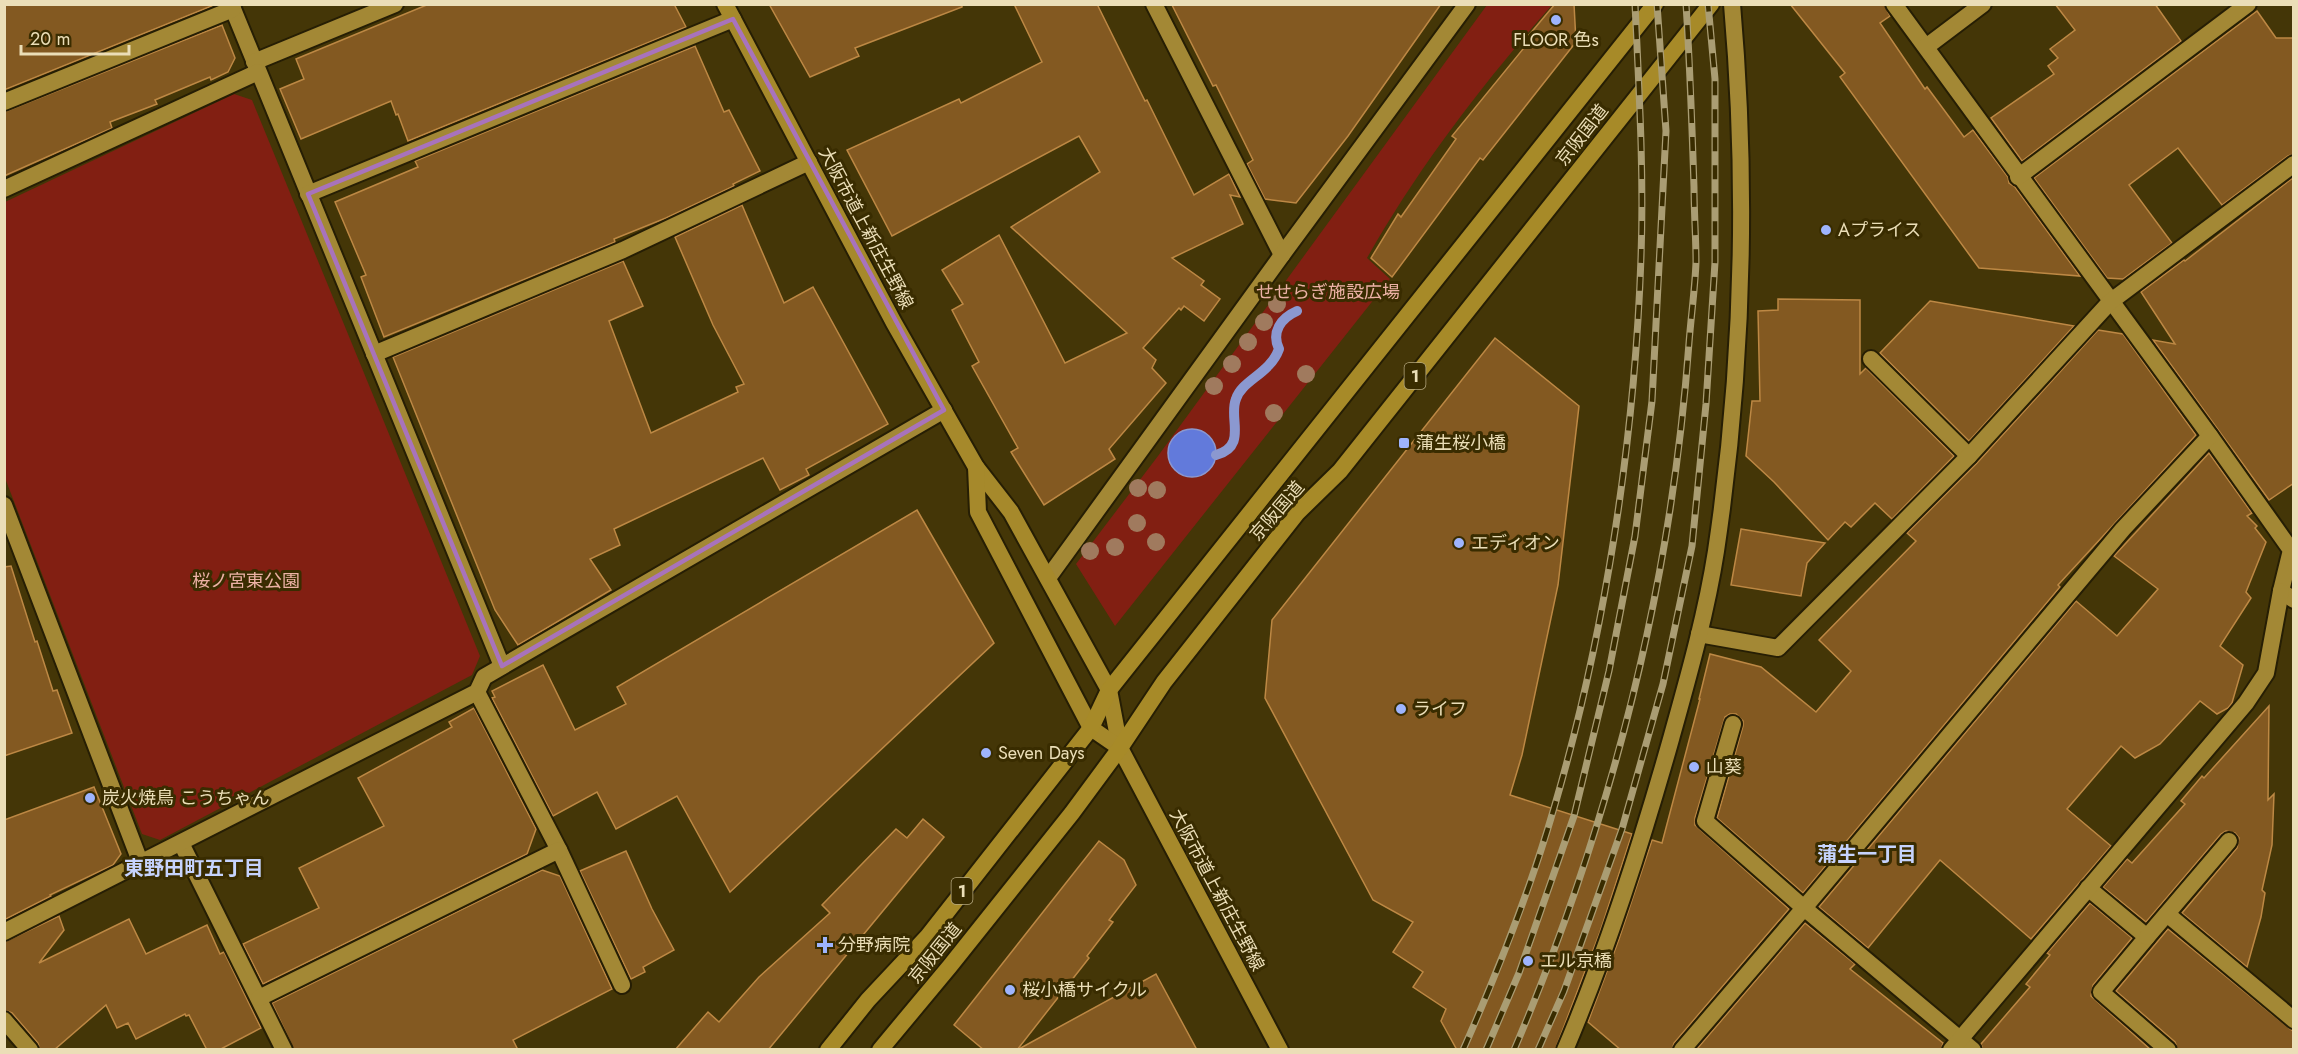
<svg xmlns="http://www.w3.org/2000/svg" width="2298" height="1054" viewBox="0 0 2298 1054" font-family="Jost,'Noto Sans JP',sans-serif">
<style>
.green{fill:#821f12}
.water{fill:#627adb;stroke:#8b98d0;stroke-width:1.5}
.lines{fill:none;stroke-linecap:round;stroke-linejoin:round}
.stream{stroke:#8b98d0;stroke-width:10}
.building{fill:#835921;stroke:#bd8844;stroke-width:1.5}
.minor-casing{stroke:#261e04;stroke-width:20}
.primary-casing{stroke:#261e04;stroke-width:20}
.trunk-casing{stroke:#261e04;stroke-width:20}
.minor{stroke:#a38835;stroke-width:16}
.primary{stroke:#a6892b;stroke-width:16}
.trunk{stroke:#a78a28;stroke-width:16}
.rail-casing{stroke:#aa9d73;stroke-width:7}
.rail{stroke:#392c00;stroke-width:4.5;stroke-dasharray:14;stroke-linecap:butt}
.tree{fill:#a07a5e}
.marked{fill:none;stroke:#a873bc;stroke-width:4.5;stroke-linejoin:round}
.poi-dot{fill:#9eb4fd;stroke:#392c00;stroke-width:2}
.labels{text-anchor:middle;stroke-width:6;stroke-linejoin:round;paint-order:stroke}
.shield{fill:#392c00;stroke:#b6a980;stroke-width:1.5}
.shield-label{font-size:16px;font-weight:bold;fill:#ebdeb7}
.poi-label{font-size:18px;fill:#ebdeb7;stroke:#392c00;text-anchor:start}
.street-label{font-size:18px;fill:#ebdeb7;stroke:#392c00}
.park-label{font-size:18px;fill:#ecb1a5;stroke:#392c00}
.neighbourhood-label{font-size:20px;font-weight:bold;fill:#c6d3fd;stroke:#392c00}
</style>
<rect width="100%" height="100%" fill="#443607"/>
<!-- green -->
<g class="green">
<path d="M1487,5H1552C1483,83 1418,168 1367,258L1390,279L1115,626L1076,564L1158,456Z"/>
<polygon points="234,94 252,100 480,656 472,675 160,840 142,834 5,478 5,202"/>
</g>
<!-- water -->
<circle class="water" cx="1192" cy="453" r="24"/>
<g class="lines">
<!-- stream -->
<path class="stream" d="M1216,455C1248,446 1228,418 1236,399C1242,380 1270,374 1279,349C1271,332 1281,318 1297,311"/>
</g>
<!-- building -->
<g class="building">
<polygon points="4,4 214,4 214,5 4,90"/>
<polygon points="429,4 674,4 686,27 408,141 398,114 396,115 391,101 301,139 280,89 304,79 296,59"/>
<polygon points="769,4 962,4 962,7 855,48 859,56 810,77"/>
<polygon points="1014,4 1097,4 1145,101 1147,100 1194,195 1229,174 1240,197 1230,195 1243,224 1172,258 1204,281 1201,285 1220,299 1204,321 1184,306 1181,310 1179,308 1143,348 1156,360 1152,368 1166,383 1109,449 1115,459 1044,505 1011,452 1018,448 972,366 979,362 952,310 963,304 942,270 999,235 1065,363 1127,333 1011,227 1100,172 1079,136 892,236 847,150 959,99 961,103 1042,62"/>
<polygon points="1441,4 1348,136 1296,203 1265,199 1247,164 1253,160 1216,85 1213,86 1172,5"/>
<polygon points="1555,4 1574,4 1576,42 1483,160 1480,158 1392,277 1371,258 1398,214 1401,217 1456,139 1452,136 1532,38 1529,35"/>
<polygon points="1790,4 1884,4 1890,16 1880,23 1925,89 1927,87 1964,137 1973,130 2008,177 2009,183 2015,187 2080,276 1979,268 1840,77 1845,73"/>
<polygon points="2055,4 2155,4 2181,41 2022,161 1991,118 2054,74 2048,66 2058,58 2050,49 2075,30"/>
<polygon points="2257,11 2276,38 2294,38 2294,154 2288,156 2222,205 2178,148 2129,185 2172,243 2123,279 2107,278 2034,178"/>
<polygon points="222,25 235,58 228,72 211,80 210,77 155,100 157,104 110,122 112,128 4,176 4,112"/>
<polygon points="695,46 724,112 729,110 760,171 733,184 734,186 666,218 614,239 615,242 384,337 361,277 366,275 335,202 418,167 415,161"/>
<polygon points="2294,177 2294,483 2269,500 2153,340 2175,344 2141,292 2184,260 2185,261"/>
<polygon points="742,205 784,303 813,287 888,424 806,469 809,475 780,490 763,458 614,529 620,545 590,559 611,590 518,645 495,610 393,357 623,261 643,306 609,321 651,433 738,392 736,387 744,384 713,325 675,237"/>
<polygon points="1778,299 1860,300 1860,374 1866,368 1954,456 1892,519 1875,503 1851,527 1845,522 1828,540 1774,482 1746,456 1752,401 1760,401 1758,311 1778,310"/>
<polygon points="1930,301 2074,326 1969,441 1880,353"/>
<polygon points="2098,330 2123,334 2196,435 2058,585 2060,587 1803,893 1717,818 1743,726 1743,721 1736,714 1730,714 1725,717 1695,818 1695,825 1789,909 1674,1043 1672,1050 1621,1050 1588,1022 1619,939 1652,840 1662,843 1700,699 1699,699 1710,654 1761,667 1816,712 1851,671 1819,640 1916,541 1907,533 1977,463"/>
<polygon points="1495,338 1579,406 1558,585 1522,755 1510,795 1632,834 1600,932 1555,1050 1457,1050 1441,1021 1446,1009 1413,987 1423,972 1393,952 1413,922 1373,900 1265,698 1272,620"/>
<polygon points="2209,453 2252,513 2247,516 2257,526 2255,528 2266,542 2246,592 2251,598 2220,646 2243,665 2232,703 2228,708 2217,714 2200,701 2160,744 2135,758 2121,746 2067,809 2111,846 2031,939 1940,860 1868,948 1819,907 2076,601 2117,636 2158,589 2114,556"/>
<polygon points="917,510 994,643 730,892 677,796 616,829 597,792 553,816 492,698 495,697 492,691 543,665 575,730 626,704 617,687"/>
<polygon points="1741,529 1825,543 1807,563 1801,596 1731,585"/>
<polygon points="11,566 35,642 37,641 53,691 57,690 72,733 4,756 4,567"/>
<polygon points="2269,706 2268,800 2274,794 2272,845 2262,890 2265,893 2261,917 2247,967 2182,913 2237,848 2239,838 2235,833 2226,831 2221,834 2146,922 2103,887 2127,859 2132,863 2185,804 2181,801 2202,776 2204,778"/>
<polygon points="474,708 536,829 527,854 263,984 243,944 319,908 299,868 384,826 358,778 452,727 449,722"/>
<polygon points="94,787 121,854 113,865 50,895 51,896 4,920 4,820"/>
<polygon points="923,819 944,837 768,1050 675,1050 708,1012 719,1022 759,977 830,913 822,905 896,829 907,838"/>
<polygon points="1099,841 1124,860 1136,885 1109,920 1113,922 1087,956 1089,958 1017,1050 984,1050 954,1025"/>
<polygon points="626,851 652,909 674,950 643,967 645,972 631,979 580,871"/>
<polygon points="542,870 560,876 612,989 513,1040 518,1050 294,1050 272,1003"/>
<polygon points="2090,903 2132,938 2093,985 2091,996 2151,1050 1983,1050 1981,1044 2030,987 2026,984 2050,955 2047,953"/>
<polygon points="59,916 64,930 39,963 129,919 146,954 207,925 220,954 224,952 261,1028 219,1050 207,1050 189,1015 186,1016 185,1014 136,1039 128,1023 117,1028 106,1005 54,1050 40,1050 38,1043 12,1013 4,1010 4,942"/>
<polygon points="1805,923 1855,964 1850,969 1943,1043 1941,1050 1696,1050"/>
<polygon points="2168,929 2294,1032 2294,1050 2178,1050 2175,1042 2116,991"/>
<polygon points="1156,974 1197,1050 1017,1050"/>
</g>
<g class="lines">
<defs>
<g id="minor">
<polyline points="231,4 502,666"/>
<polyline points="1154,4 1282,255"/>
<polyline points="1894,4 2210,436 2291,550 2281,591 2294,600"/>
<polyline points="1926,47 1983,4"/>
<polyline points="254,62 395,4"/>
<polyline points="4,102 233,9"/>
<polyline points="2018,177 2248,4"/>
<polyline points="4,189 258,72"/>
<polyline points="308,194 733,19"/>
<polyline points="374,354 623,250 809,162"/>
<polyline points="1871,359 1969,456"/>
<polyline points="4,505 141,864"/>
<polyline points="1048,578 1282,255 1467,4"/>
<polyline points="1699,634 1778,648 1969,456 2110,302 2294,164"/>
<polyline points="477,692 559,850 622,985"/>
<polyline points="1733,724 1705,821 1804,908 1973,1050"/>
<polyline points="181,843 284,1050"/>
<polyline points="2088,888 2147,937 2101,992 2168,1050"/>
<polyline points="2167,914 2294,1020"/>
<polyline points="4,932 477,692 484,677 944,410"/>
<polyline points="2147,937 2229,841"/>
<polyline points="259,998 559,850"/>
<polyline points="4,1020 30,1050"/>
<path d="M1565,1050C1608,949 1641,845 1671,739C1688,678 1706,615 1716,551C1743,370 1748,187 1732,4"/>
<polyline points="1682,1050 1804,908 2123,529 2210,436"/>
<polyline points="1951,1050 2246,703 2266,673 2281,591"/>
</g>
<g id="primary">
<polyline points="725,4 894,323 976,467 1011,512 1109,690 1120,748 1280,1050"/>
<polyline points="976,467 978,512 1091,728 1120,748"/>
</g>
<g id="trunk">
<polyline points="828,1050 868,1000 928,936 1091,728 1109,690 1655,4"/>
<polyline points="880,1050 950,966 1072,813 1120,748 1164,682 1297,513 1340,471 1711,4"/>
</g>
</defs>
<!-- minor casing -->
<use href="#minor" class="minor-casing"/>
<!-- primary casing -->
<use href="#primary" class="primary-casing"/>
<!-- trunk casing -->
<use href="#trunk" class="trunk-casing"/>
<!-- minor -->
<use href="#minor" class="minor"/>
<!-- primary -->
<use href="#primary" class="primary"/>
<!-- trunk -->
<use href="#trunk" class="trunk"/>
<defs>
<g id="rail">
<path d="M1463,1050C1498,971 1530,891 1554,808C1605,635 1635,438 1641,257C1644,173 1639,89 1635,4"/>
<polyline points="1486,1050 1519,973 1574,816 1609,671 1635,536 1652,401 1666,131 1657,4"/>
<path d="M1514,1050C1610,825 1671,587 1689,343C1691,316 1695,289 1696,262C1696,238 1694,212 1694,187C1692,126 1690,65 1686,4"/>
<polyline points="1538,1050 1564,991 1622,829 1663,684 1692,546 1706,404 1715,262 1715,79 1708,4"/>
</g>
</defs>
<!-- rail casing -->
<use href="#rail" class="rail-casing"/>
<!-- rail -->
<use href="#rail" class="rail"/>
</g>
<!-- trees -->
<g class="tree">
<circle cx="1277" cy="304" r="9"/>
<circle cx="1264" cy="322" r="9"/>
<circle cx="1248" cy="342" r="9"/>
<circle cx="1232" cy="364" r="9"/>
<circle cx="1306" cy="374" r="9"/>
<circle cx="1214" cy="386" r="9"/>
<circle cx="1274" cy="413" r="9"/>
<circle cx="1138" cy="488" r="9"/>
<circle cx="1157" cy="490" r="9"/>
<circle cx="1137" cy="523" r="9"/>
<circle cx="1156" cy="542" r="9"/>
<circle cx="1115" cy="547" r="9"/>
<circle cx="1090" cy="551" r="9"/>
</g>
<!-- marked area -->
<path class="marked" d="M733,19L944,410L502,666L308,194Z"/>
<!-- markers -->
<g class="poi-dot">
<circle cx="1556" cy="20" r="6"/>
<circle cx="1826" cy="230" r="6"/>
<rect x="1398" y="437" width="12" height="12" rx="3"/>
<circle cx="1459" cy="543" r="6"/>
<circle cx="1401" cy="709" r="6"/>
<circle cx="986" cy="753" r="6"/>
<circle cx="1694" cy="767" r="6"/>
<circle cx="90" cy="798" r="6"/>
<path d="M822 936h6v6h6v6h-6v6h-6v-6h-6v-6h6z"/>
<circle cx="1528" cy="961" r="6"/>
<circle cx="1010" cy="990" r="6"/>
</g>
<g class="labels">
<!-- shield labels -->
<g class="shield">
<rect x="1404.5" y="363" width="21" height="26" rx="4.5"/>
<rect x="951.5" y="878" width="21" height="26" rx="4.5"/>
</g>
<g class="shield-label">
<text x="1415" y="382">1</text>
<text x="962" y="897">1</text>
</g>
<!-- poi labels -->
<g class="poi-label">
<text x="1556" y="46" text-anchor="middle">FLOOR 色s</text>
<text x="1838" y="236">Aプライス</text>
<text x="1416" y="449">蒲生桜小橋</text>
<text x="1471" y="549">エディオン</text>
<text x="1413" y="715">ライフ</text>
<text x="998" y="759">Seven Days</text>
<text x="1706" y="773">山葵</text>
<text x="102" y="804">炭火焼鳥 こうちゃん</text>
<text x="838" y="951">分野病院</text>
<text x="1540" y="967">エル京橋</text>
<text x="1022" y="996">桜小橋サイクル</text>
</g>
<!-- street labels -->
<g class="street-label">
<text transform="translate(1582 135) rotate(-52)" y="6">京阪国道</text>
<text transform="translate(866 228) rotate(62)" y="6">大阪市道上新庄生野線</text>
<text transform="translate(1277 511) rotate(-49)" y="6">京阪国道</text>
<text transform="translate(1217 890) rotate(62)" y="6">大阪市道上新庄生野線</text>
<text transform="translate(935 953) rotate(-51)" y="6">京阪国道</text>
</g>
<!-- park labels -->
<g class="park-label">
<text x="1328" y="298">せせらぎ施設広場</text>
<text x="246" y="587">桜ノ宮東公園</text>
</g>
<!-- neighbourhood labels -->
<g class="neighbourhood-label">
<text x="1867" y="861">蒲生一丁目</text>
<text x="194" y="875">東野田町五丁目</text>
</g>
</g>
<!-- border -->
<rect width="2298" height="1054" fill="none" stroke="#ebdeb7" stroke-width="12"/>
<!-- scale -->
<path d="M21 45v9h108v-9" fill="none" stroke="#ebdeb7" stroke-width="3"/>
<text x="30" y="45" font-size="18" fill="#ebdeb7" stroke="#392c00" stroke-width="4.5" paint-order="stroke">20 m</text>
</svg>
